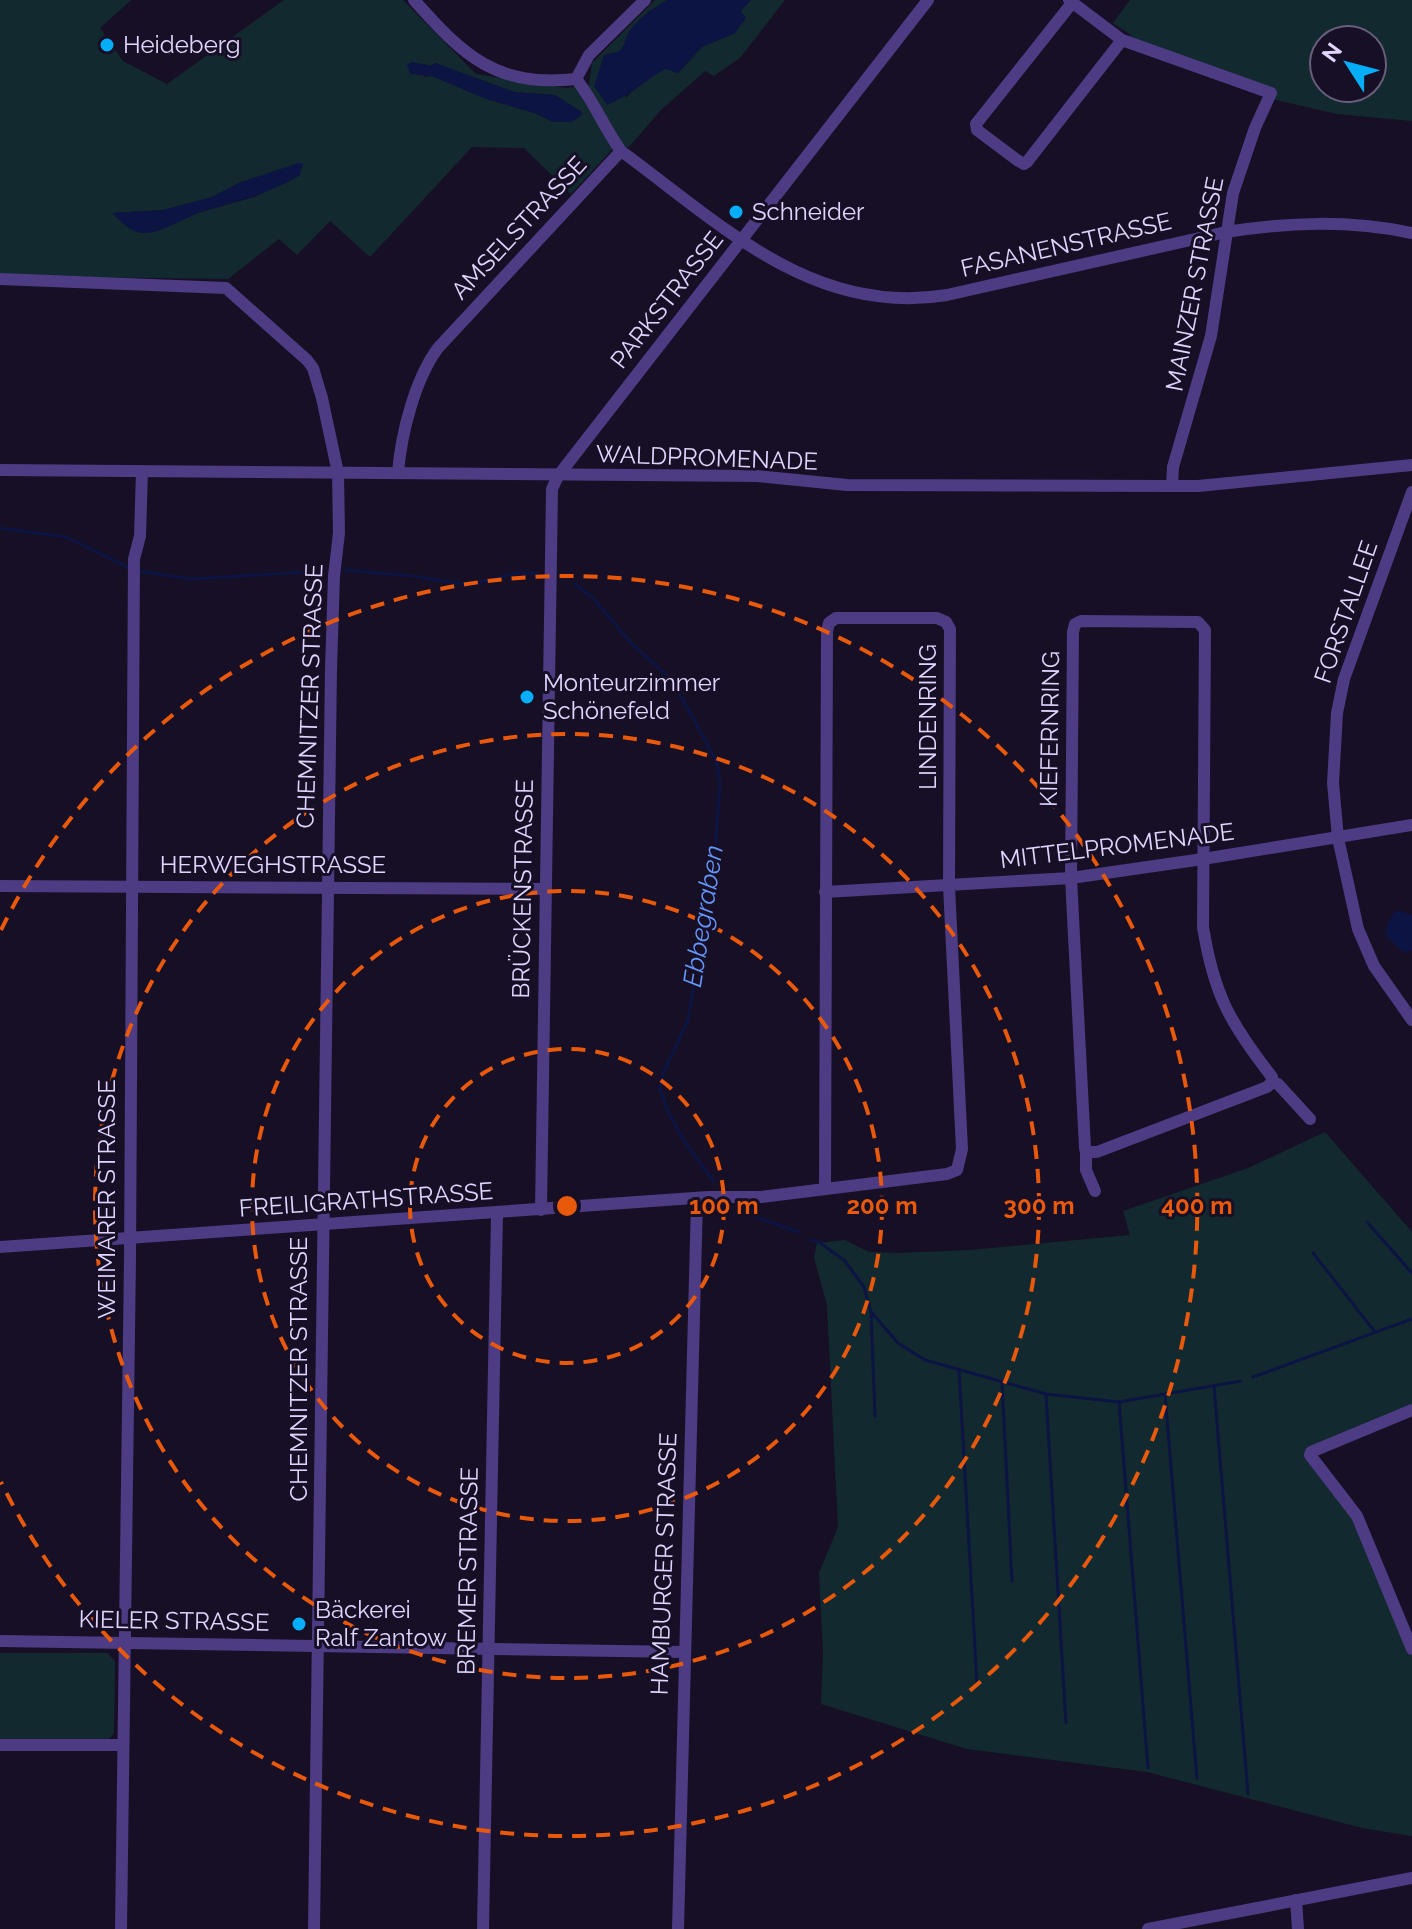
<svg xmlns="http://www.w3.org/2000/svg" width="1412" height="1929" viewBox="0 0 1412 1929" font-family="Raleway,sans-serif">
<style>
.green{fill:#122a2f;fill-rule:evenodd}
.water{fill:#0b1442}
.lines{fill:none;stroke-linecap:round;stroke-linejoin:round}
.stream{stroke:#0b1442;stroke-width:3}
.minor{stroke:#4d3b83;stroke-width:12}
.ring{fill:none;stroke:#e8590c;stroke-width:4;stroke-dasharray:14 10}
.poi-dot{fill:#05aef9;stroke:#170f25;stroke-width:3}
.labels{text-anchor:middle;stroke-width:6;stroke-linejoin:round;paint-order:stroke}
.poi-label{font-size:24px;fill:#e1d4fe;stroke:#170f25;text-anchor:start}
.street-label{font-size:24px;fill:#e1d4fe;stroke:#170f25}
.water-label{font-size:26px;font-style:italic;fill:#6496fc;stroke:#170f25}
.centre{fill:#e8590c;stroke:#170f25;stroke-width:4}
.ring-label{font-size:24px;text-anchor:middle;font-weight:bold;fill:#e8590c;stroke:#170f25;stroke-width:6;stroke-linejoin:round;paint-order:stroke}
</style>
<rect width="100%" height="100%" fill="#170f25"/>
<!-- green -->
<g class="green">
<path d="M0,0H131L100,28L123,61L167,84L284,0H403L476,74L566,88L589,85L592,63L655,0H667L648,12L620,51L626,98L638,85L665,68L678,73L702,47L735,33L740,11L751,0H785L740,58L714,76L705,71L661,110L628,148L619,142L571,194L524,148L472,147L370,257L330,221L297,255L279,239L228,279L0,276ZM435,63L514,92L555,95L581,112L553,122L537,114L484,98L432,76L424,77L423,64L430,66ZM300,175L254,197L198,213L153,232L113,213L163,210L213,197L241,182Z"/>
<path d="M1130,0H1412V121L1337,114L1276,100L1124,46L1131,35L1113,23ZM1324,40H1372V88H1324Z"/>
<polygon points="1325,1132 1412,1232 1412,1406 1305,1450 1309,1461 1355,1517 1412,1656 1412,1836 1362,1828 1147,1772 967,1749 821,1704 823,1652 819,1573 838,1527 827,1305 814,1258 817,1243 845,1240 869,1252 898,1253 970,1250 1130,1235 1123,1211 1248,1168"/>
<polygon points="0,1653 107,1653 115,1661 114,1733 107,1741 0,1739"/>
</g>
<!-- water -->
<g class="water">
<path d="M667,0H751L741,11L746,18L735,33L702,47L678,73L665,69C645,81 629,96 607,105L594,86L604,55L620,51C625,45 625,38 629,32C638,18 653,9 667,0Z"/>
<polygon points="413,62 430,66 435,63 514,92 555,95 582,112 581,116 571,122 553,122 537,114 484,98 432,76 410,74 407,64"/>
<path d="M298,163L303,164L300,175C270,194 235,201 201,212C183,218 162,234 142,233C130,232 120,221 112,213L163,210L212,197L241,182Z"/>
<polygon points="1396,910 1412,915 1412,950 1404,953 1385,935 1388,922"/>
</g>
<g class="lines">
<!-- stream -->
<g class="stream">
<polyline points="0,528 66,537 128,567"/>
<polyline points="344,570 412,576 469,585 517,573 538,573"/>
<polyline points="139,571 191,579 322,571"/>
<polyline points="575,584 593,598 631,643 672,680 716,760 720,782 713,879 705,900 694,954 694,984 688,1020 663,1074 660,1089 668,1112 684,1141 714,1182"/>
<polyline points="742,1212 798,1232"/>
<polyline points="1367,1222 1412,1273"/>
<polyline points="811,1240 819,1242 845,1261 864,1287 871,1312 898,1343 925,1360 1046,1394 1119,1402 1241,1381"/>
<polyline points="1313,1253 1375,1332"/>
<polyline points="871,1312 875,1416"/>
<polyline points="959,1370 977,1684"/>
<polyline points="1253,1377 1412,1319"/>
<polyline points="1002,1382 1012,1581"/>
<polyline points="1214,1387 1248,1794"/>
<polyline points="1046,1394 1066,1723"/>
<polyline points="1165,1394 1197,1779"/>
<polyline points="1119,1402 1148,1768"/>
</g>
<!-- minor -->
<g class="minor">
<path d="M414,0C463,55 496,88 576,79"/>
<polyline points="1069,0 1122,40 1271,93 1255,128 1233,193 1211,336 1173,467 1172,486"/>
<polyline points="1072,3 976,124 977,130 1017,160 1024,164 1027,162 1122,40"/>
<path d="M576,79C594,101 604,128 621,151C721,224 813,317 947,295L1226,232C1289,222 1349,220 1412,233"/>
<polyline points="576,79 589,55 645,0"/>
<polyline points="0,279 226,288 307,360 313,368 322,398 338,473 339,533 334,576 331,669 314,1929"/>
<polyline points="0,470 757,476 847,485 1171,486 1198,486 1412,465"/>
<path d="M398,473C401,434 415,379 438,348L621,151"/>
<polyline points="1412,492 1344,679 1337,713 1333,783 1338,838 1358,929 1374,966 1412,1020"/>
<path d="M1081,621L1198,622L1205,630L1203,927C1214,995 1230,1023 1272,1077V1082L1267,1087L1097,1152H1086L1085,1148L1071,878L1073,632L1075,624Z"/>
<polyline points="0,886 545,889"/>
<polyline points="825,892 1071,878 1203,859 1412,825"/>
<polyline points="1272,1082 1278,1084 1310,1119"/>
<polyline points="1086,1152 1086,1170 1095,1191"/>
<polyline points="541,1210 552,489 558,476 928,0"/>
<polyline points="0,1247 708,1197 761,1197 947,1174 957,1170 962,1149 949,886 950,629 946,622 937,618 836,618 829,623 827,631 825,1188"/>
<polyline points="1412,1410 1311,1452 1310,1455 1357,1516 1412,1649"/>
<polyline points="0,1641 683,1652"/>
<polyline points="0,1745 123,1745"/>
<polyline points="1296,1900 1298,1929"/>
<polyline points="121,1929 130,1259 134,559 140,536 142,471"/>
<polyline points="483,1929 497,1214"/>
<polyline points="678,1929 697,1200"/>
<polyline points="1148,1929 1412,1878"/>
</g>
</g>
<!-- distance rings -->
<g class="ring">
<circle cx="567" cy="1206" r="157"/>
<circle cx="567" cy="1206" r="315"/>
<circle cx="567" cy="1206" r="472"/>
<path d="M1 930A630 630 0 1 1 1 1482"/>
</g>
<!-- markers -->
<g class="poi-dot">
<circle cx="107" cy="45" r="8"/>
<circle cx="736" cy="212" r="8"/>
<circle cx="527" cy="697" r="8"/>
<circle cx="299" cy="1624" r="8"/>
</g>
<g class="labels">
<!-- poi labels -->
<g class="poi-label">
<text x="123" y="53">Heideberg</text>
<text x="752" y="220">Schneider</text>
<text x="543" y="691">Monteurzimmer<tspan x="543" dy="28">Schönefeld</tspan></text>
<text x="315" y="1618">Bäckerei<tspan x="315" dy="28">Ralf Zantow</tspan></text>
</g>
<!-- street labels -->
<g class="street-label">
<text transform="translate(519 228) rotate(-47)" y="8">AMSELSTRASSE</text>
<text transform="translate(1066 245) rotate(-13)" y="8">FASANENSTRASSE</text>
<text transform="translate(1195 284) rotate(-79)" y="8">MAINZER STRASSE</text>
<text transform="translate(667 300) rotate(-52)" y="8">PARKSTRASSE</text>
<text transform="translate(707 458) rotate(2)" y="8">WALDPROMENADE</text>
<text transform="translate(1346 612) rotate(-71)" y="8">FORSTALLEE</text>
<text transform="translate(310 696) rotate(-88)" y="8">CHEMNITZER STRASSE</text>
<text transform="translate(928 717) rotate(-90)" y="8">LINDENRING</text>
<text transform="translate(1050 729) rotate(-89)" y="8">KIEFERNRING</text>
<text transform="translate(1117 846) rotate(-7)" y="8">MITTELPROMENADE</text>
<text x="273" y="873">HERWEGHSTRASSE</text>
<text transform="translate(523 889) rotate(-89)" y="8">BRÜCKENSTRASSE</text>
<text transform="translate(107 1199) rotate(-90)" y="8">WEIMARER STRASSE</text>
<text transform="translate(366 1200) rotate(-4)" y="8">FREILIGRATHSTRASSE</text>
<text transform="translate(299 1369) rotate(-90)" y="8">CHEMNITZER STRASSE</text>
<text transform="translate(664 1564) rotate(-88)" y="8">HAMBURGER STRASSE</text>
<text transform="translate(468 1571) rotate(-89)" y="8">BREMER STRASSE</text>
<text transform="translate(174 1621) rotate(1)" y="8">KIELER STRASSE</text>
</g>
<!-- water labels -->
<g class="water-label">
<text transform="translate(703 916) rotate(-81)" y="9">Ebbegraben</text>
</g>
</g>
<circle cx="567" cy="1206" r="12" class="centre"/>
<g class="ring-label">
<text x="724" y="1214">100 m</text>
<text x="882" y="1214">200 m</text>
<text x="1039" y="1214">300 m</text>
<text x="1197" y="1214">400 m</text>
</g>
<!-- north arrow -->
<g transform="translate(1348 64) rotate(306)"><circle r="38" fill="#170f25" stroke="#685e7c" stroke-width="2"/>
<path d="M0-6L14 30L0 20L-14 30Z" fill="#05aef9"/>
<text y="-12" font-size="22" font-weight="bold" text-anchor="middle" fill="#e1d4fe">N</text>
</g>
</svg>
